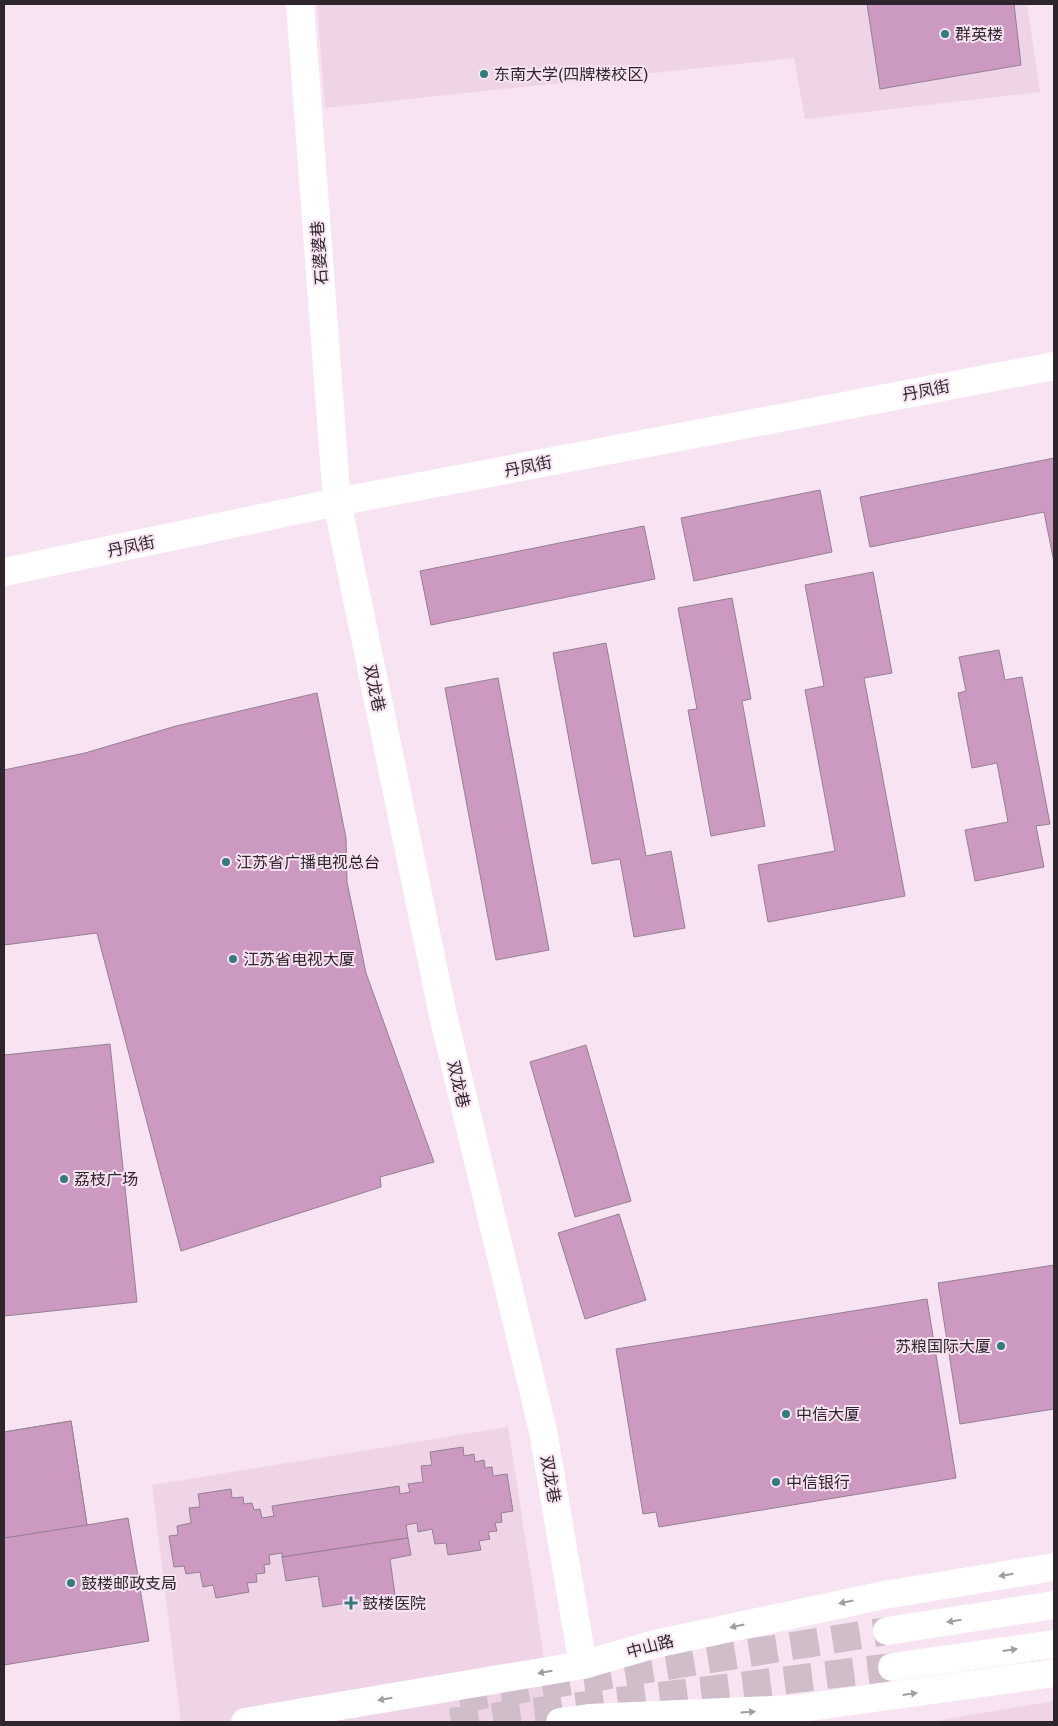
<svg xmlns="http://www.w3.org/2000/svg" width="1058" height="1726" viewBox="0 0 1058 1726" font-family="Literata,'Noto Sans SC',serif">
<style>
.built{fill:#efd4e8}
.building{fill:#cc99c1;stroke:#93818f}
.lines{fill:none;stroke-linecap:round;stroke-linejoin:round}
.primary-tunnel{stroke:#cfbdca;stroke-width:28;stroke-dasharray:28 14;stroke-linecap:butt}
.street{stroke:#fff;stroke-width:28}
.secondary{stroke:#fff;stroke-width:28}
.primary{stroke:#fff;stroke-width:28}
.oneway{fill:#a19da0}
.poi-dot{fill:#337c7b;stroke:#f7e3f2;stroke-width:2}
.labels{text-anchor:middle;stroke-width:4;stroke-linejoin:round;paint-order:stroke}
.poi-label{font-size:16px;fill:#2e262c;stroke:#f7e3f2;text-anchor:start}
.street-label{font-size:16px;fill:#2e262c;stroke:#f7e3f2}
</style>
<rect width="100%" height="100%" fill="#f7e3f2"/>
<!-- built -->
<g class="built">
<polygon points="317,4 1027,4 1040,92 805,119 794,58 325,108"/>
<polygon points="508,1427 554,1722 181,1722 152,1485"/>
<polygon points="1054,1701 1054,1722 930,1722"/>
</g>
<!-- building -->
<g class="building">
<polygon points="867,4 1014,4 1021,65 880,89"/>
<polygon points="1054,458 1054,562 1044,512 870,547 860,497"/>
<polygon points="820,490 832,552 694,581 681,518"/>
<polygon points="644,526 655,579 431,625 420,571"/>
<polygon points="873,572 892,673 864,678 905,896 768,922 758,865 835,851 805,690 824,686 805,585"/>
<polygon points="732,598 751,699 742,701 765,826 711,836 688,710 697,709 678,608"/>
<polygon points="606,643 646,856 671,851 685,928 634,937 620,859 592,864 553,653"/>
<polygon points="999,650 1005,680 1022,677 1050,824 1036,826 1044,867 975,881 965,830 1008,822 997,763 972,768 958,693 966,691 959,657"/>
<polygon points="498,678 549,950 496,960 445,688"/>
<polygon points="317,693 346,838 347,882 366,973 434,1162 380,1177 381,1187 181,1251 97,933 4,945 4,770 85,753 176,726"/>
<polygon points="110,1044 137,1302 4,1316 4,1055"/>
<polygon points="586,1045 631,1201 575,1217 530,1062"/>
<polygon points="619,1214 646,1300 585,1319 558,1233"/>
<polygon points="1054,1265 1054,1409 960,1424 938,1283"/>
<polygon points="927,1299 956,1478 659,1527 656,1512 643,1514 616,1349"/>
<polygon points="71,1421 87,1525 128,1518 149,1641 4,1665 4,1432"/>
<polygon points="71,1421 87,1525 4,1538 4,1432"/>
<polygon points="463,1447 464,1456 474,1454 475,1462 484,1460 485,1468 492,1467 493,1476 507,1474 513,1511 501,1513 502,1522 495,1523 497,1531 488,1532 490,1539 479,1541 481,1550 448,1555 446,1543 435,1544 432,1529 418,1532 417,1523 406,1525 408,1538 282,1557 282,1553 269,1555 270,1564 264,1565 265,1573 256,1574 257,1582 247,1583 249,1592 216,1598 213,1585 203,1587 200,1572 186,1574 184,1566 174,1567 169,1536 178,1535 177,1526 191,1523 189,1508 200,1507 198,1494 231,1489 232,1498 243,1497 244,1504 252,1503 254,1510 260,1509 262,1518 274,1516 272,1506 399,1486 400,1494 410,1492 408,1484 423,1482 421,1466 432,1465 430,1452"/>
<polygon points="408,1538 411,1555 390,1559 395,1595 323,1607 318,1576 286,1581 282,1557"/>
</g>
<g class="lines">
<!-- primary-tunnel -->
<g class="primary-tunnel">
<polyline points="459,1699 887,1631"/>
<polyline points="451,1722 892,1667"/>
</g>
<!-- street -->
<polyline class="street" points="300,4 337,502 443,1015 543,1431 583,1665"/>
<!-- secondary -->
<polyline class="secondary" points="4,572 337,502 1054,366"/>
<!-- primary -->
<g class="primary">
<polyline points="887,1631 1054,1605"/>
<polyline points="892,1667 1054,1644"/>
<polyline points="245,1722 583,1665 655,1644 884,1595 1054,1567"/>
<polyline points="560,1722 589,1718 795,1709 1054,1673"/>
</g>
</g>
<!-- one-way arrows -->
<defs><path id="oneway-solid" d="M-6-.8H1V-3.2L6.5 0L1 3.2V.8H-6Z" transform="scale(1.25)"/></defs>
<g class="oneway">
<use href="#oneway-solid" transform="translate(1006 1575) rotate(171)"/>
<use href="#oneway-solid" transform="translate(846 1602) rotate(168)"/>
<use href="#oneway-solid" transform="translate(954 1621) rotate(171)"/>
<use href="#oneway-solid" transform="translate(737 1626) rotate(168)"/>
<use href="#oneway-solid" transform="translate(1010 1650) rotate(-8)"/>
<use href="#oneway-solid" transform="translate(545 1672) rotate(170)"/>
<use href="#oneway-solid" transform="translate(910 1694) rotate(-8)"/>
<use href="#oneway-solid" transform="translate(385 1699) rotate(170)"/>
<use href="#oneway-solid" transform="translate(748 1712) rotate(-4)"/>
</g>
<!-- markers -->
<g class="poi-dot">
<circle cx="945" cy="34" r="5"/>
<circle cx="484" cy="74" r="5"/>
<circle cx="226" cy="862" r="5"/>
<circle cx="233" cy="959" r="5"/>
<circle cx="64" cy="1179" r="5"/>
<circle cx="1001" cy="1346" r="5"/>
<circle cx="786" cy="1414" r="5"/>
<circle cx="776" cy="1482" r="5"/>
<circle cx="71" cy="1583" r="5"/>
<path d="M348.5 1595.5h5v5h5v5h-5v5h-5v-5h-5v-5h5z"/>
</g>
<g class="labels">
<!-- poi labels -->
<g class="poi-label">
<text x="955" y="40">群英楼</text>
<text x="494" y="80">东南大学(四牌楼校区)</text>
<text x="236" y="868">江苏省广播电视总台</text>
<text x="243" y="965">江苏省电视大厦</text>
<text x="74" y="1185">荔枝广场</text>
<text x="991" y="1352" text-anchor="end">苏粮国际大厦</text>
<text x="796" y="1420">中信大厦</text>
<text x="786" y="1488">中信银行</text>
<text x="81" y="1589">鼓楼邮政支局</text>
<text x="362" y="1609">鼓楼医院</text>
</g>
<!-- street labels -->
<g class="street-label">
<text transform="translate(319 253) rotate(-94)" y="6">石婆婆巷</text>
<text transform="translate(926 390) rotate(-11)" y="6">丹凤街</text>
<text transform="translate(528 466) rotate(-11)" y="6">丹凤街</text>
<text transform="translate(131 546) rotate(-12)" y="6">丹凤街</text>
<text transform="translate(375 688) rotate(78)" y="6">双龙巷</text>
<text transform="translate(459 1084) rotate(77)" y="6">双龙巷</text>
<text transform="translate(551 1479) rotate(80)" y="6">双龙巷</text>
<text transform="translate(650 1646) rotate(-15)" y="6">中山路</text>
</g>
</g>
<!-- border -->
<rect width="1058" height="1726" fill="none" stroke="#2e262c" stroke-width="10"/>
</svg>
